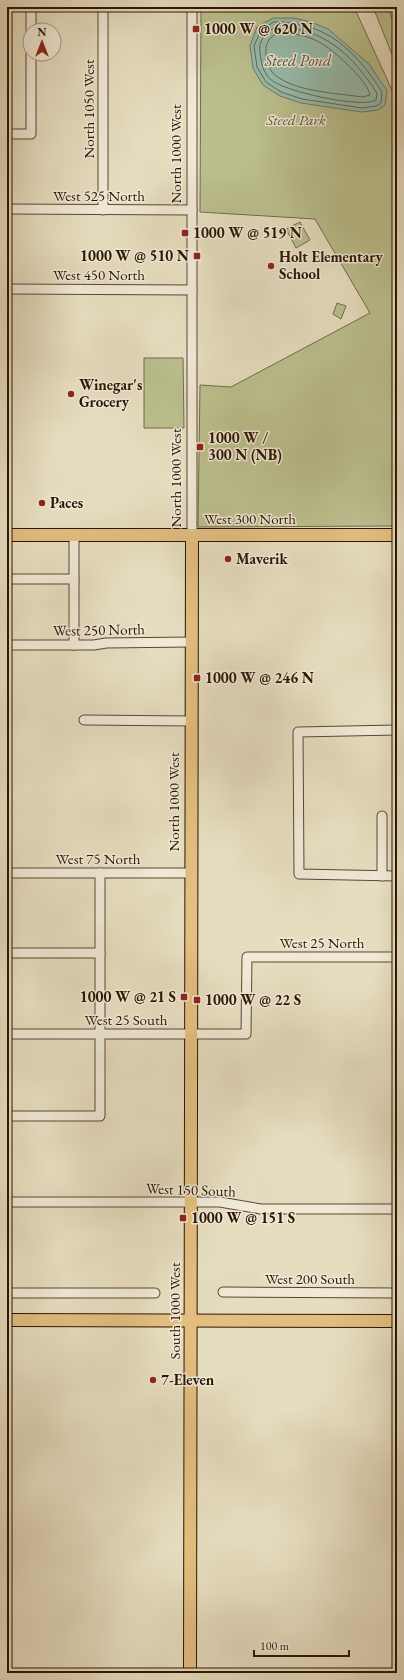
<svg xmlns="http://www.w3.org/2000/svg" width="404" height="1680" viewBox="0 0 404 1680" font-family="'EB Garamond',serif">
<style>
.green{fill:#bbbf8e;stroke:#736a48}
.water{fill:#97bdad;stroke:#6c7a69}
.lines{fill:none;stroke-linecap:round;stroke-linejoin:round}
.shore{stroke:#616958;stroke-width:1}
.minor-casing{stroke:#5a4732;stroke-width:11}
.major-casing{stroke:#2b1502;stroke-width:14}
.minor{stroke:#efe9d6;stroke-width:9}
.major{stroke:#e3be80;stroke-width:12}
.poi-dot{fill:#8f2418;stroke:#efe9d6;stroke-width:1.5}
.labels{text-anchor:middle;stroke-width:3;stroke-linejoin:round;paint-order:stroke}
.poi-label{font-size:15px;font-weight:bold;fill:#2b1502;stroke:#efe9d6;text-anchor:start}
.street-label{font-size:15px;fill:#2b1502;stroke:#efe9d6}
.park-label{font-size:15px;font-style:italic;fill:#5d5033;stroke:#efe9d6}
.water-label{font-size:16px;font-style:italic;fill:#51503e;stroke:#efe9d6}
</style>
<rect width="100%" height="100%" fill="#e6ddc0"/>
<filter id="stains"><feTurbulence type="fractalNoise" baseFrequency=".005" numOctaves="4"/><feColorMatrix values="0 0 0 0 .2 0 0 0 0 .09 0 0 0 0 .02 0 0 0 .5 -.17"/></filter>
<radialGradient id="worn" r=".72"><stop offset=".6" stop-color="#630" stop-opacity="0"/><stop offset="1" stop-color="#630" stop-opacity=".3"/></radialGradient>
<!-- green -->
<g class="green">
<polygon points="201,7 354,7 397,101 397,526 198,527 200,385 231,387 370,313 315,219 200,212"/>
<polygon points="373,7 388,7 397,32 397,67"/>
<polygon points="300,222 310,240 296,248 286,229"/>
<polygon points="337,303 346,306 341,319 333,314"/>
<polygon points="144,358 183,358 184,428 144,428"/>
</g>
<!-- water -->
<polygon class="water" points="273,18 294,18 311,22 328,29 369,64 387,91 385,105 378,110 362,112 301,103 280,96 263,85 253,68 250,46 257,27"/>
<g class="lines">
<!-- shore -->
<g class="shore">
<path d="M274,22C326,21 356,51 382,92L381,103L376,106L362,108L302,99L281,92L266,82L257,67L254,46L261,30Z"/>
<path d="M276,27C325,28 351,54 377,93L376,100C362,109 282,91 270,79C263,72 261,62 260,53C258,41 265,32 276,27Z"/>
<path d="M277,33C292,33 306,35 319,42C333,49 368,81 370,95L362,97C336,93 296,92 275,75C270,71 267,63 266,56C265,45 267,39 277,33Z"/>
</g>
<defs>
<g id="minor">
<polyline points="103,7 103,210"/>
<polyline points="31,30 31,7"/>
<polyline points="7,134 31,134 31,54"/>
<polyline points="7,209 192,210"/>
<polyline points="7,289 192,290"/>
<polyline points="192,535 192,7"/>
<polyline points="7,579 74,579"/>
<polyline points="7,645 94,645 106,643 191,642"/>
<polyline points="74,645 74,535"/>
<polyline points="84,720 191,721"/>
<polyline points="397,730 298,732 299,874 397,876"/>
<polyline points="382,816 382,876"/>
<polyline points="7,873 190,873"/>
<polyline points="7,953 100,953"/>
<polyline points="7,1034 246,1034 247,957 397,957"/>
<polyline points="7,1116 100,1116 100,873"/>
<polyline points="7,1202 220,1202 261,1209 397,1209"/>
<polyline points="223,1292 397,1293"/>
<polyline points="7,1293 155,1293"/>
</g>
<g id="major">
<polyline points="7,535 397,535"/>
<polyline points="7,1320 397,1321"/>
<polyline points="190,1673 192,535"/>
</g>
</defs>
<!-- minor casing -->
<use href="#minor" class="minor-casing"/>
<!-- major casing -->
<use href="#major" class="major-casing"/>
<!-- minor -->
<use href="#minor" class="minor"/>
<!-- major -->
<use href="#major" class="major"/>
</g>
<!-- markers -->
<g class="poi-dot">
<rect x="192" y="25" width="8" height="8" rx="2"/>
<rect x="181" y="229" width="8" height="8" rx="2"/>
<rect x="193" y="252" width="8" height="8" rx="2"/>
<circle cx="271" cy="266" r="4"/>
<circle cx="71" cy="394" r="4"/>
<rect x="196" y="443" width="8" height="8" rx="2"/>
<circle cx="42" cy="503" r="4"/>
<circle cx="228" cy="559" r="4"/>
<rect x="193" y="674" width="8" height="8" rx="2"/>
<rect x="180" y="993" width="8" height="8" rx="2"/>
<rect x="193" y="996" width="8" height="8" rx="2"/>
<rect x="179" y="1214" width="8" height="8" rx="2"/>
<circle cx="153" cy="1380" r="4"/>
</g>
<g class="labels">
<!-- poi labels -->
<g class="poi-label">
<text x="204" y="34">1000 W @ 620 N</text>
<text x="193" y="238">1000 W @ 519 N</text>
<text x="189" y="261" text-anchor="end">1000 W @ 510 N</text>
<text x="279" y="262">Holt Elementary<tspan x="279" dy="17">School</tspan></text>
<text x="79" y="390">Winegar's<tspan x="79" dy="17">Grocery</tspan></text>
<text x="208" y="443">1000 W /<tspan x="208" dy="17">300 N (NB)</tspan></text>
<text x="50" y="508">Paces</text>
<text x="236" y="564">Maverik</text>
<text x="205" y="683">1000 W @ 246 N</text>
<text x="176" y="1002" text-anchor="end">1000 W @ 21 S</text>
<text x="205" y="1005">1000 W @ 22 S</text>
<text x="191" y="1223">1000 W @ 151 S</text>
<text x="161" y="1385">7-Eleven</text>
</g>
<!-- street labels -->
<g class="street-label">
<text transform="translate(89 109) rotate(-90)" y="5">North 1050 West</text>
<text transform="translate(176 154) rotate(-90)" y="5">North 1000 West</text>
<text x="99" y="201">West 525 North</text>
<text x="99" y="280">West 450 North</text>
<text transform="translate(176 478) rotate(-90)" y="5">North 1000 West</text>
<text x="250" y="524">West 300 North</text>
<text transform="translate(99 630) rotate(-1)" y="5">West 250 North</text>
<text transform="translate(174 802) rotate(-90)" y="5">North 1000 West</text>
<text x="98" y="864">West 75 North</text>
<text x="322" y="948">West 25 North</text>
<text x="126" y="1025">West 25 South</text>
<text transform="translate(191 1190) rotate(2)" y="5">West 150 South</text>
<text x="310" y="1284">West 200 South</text>
<text transform="translate(175 1311) rotate(-90)" y="5">South 1000 West</text>
</g>
<!-- park labels -->
<g class="park-label">
<text x="296" y="125">Steed Park</text>
</g>
<!-- water labels -->
<g class="water-label">
<text x="298" y="66">Steed Pond</text>
</g>
</g>
<!-- margin -->
<rect width="404" height="1680" fill="none" stroke="#e6ddc0" stroke-width="24"/>
<rect x="8" y="8" width="388" height="1664" fill="none" stroke="#2b1502" stroke-width="2"/>
<rect x="12" y="12" width="380" height="1656" fill="none" stroke="#2b1502"/>
<!-- north arrow -->
<g transform="translate(42 42)"><circle r="19" fill="#efe9d6" stroke="#a19481"/>
<path d="M0-3L7 15L0 10L-7 15Z" fill="#8f2418"/>
<text y="-6" font-size="11" font-weight="bold" text-anchor="middle" fill="#2b1502">N</text>
</g>
<!-- scale -->
<path d="M254 1650v6h95v-6" fill="none" stroke="#2b1502" stroke-width="2"/>
<text x="260" y="1650" font-size="12" fill="#2b1502" stroke="#efe9d6" stroke-width="3" paint-order="stroke">100 m</text>
<rect width="100%" height="100%" filter="url(#stains)"/>
<rect width="100%" height="100%" fill="url(#worn)"/>
</svg>
